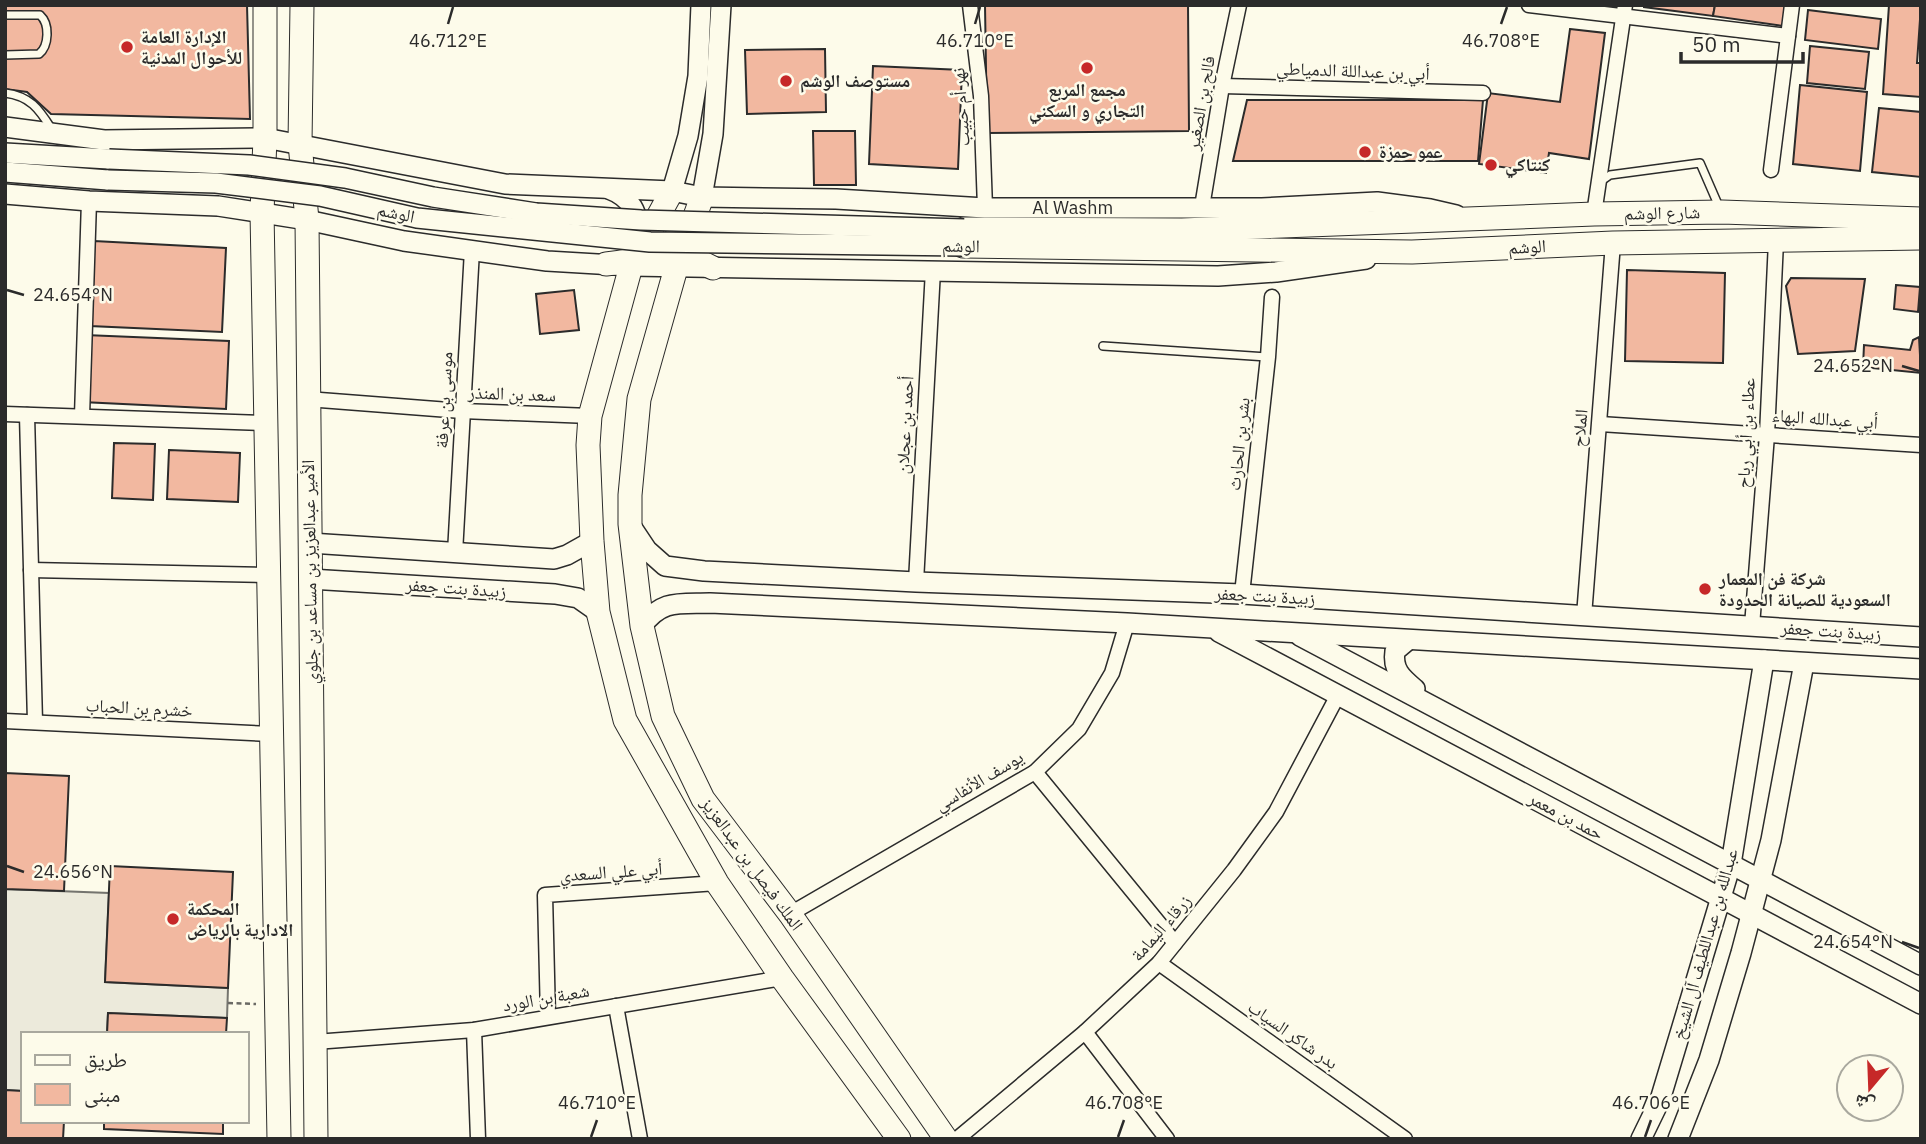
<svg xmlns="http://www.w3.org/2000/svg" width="1926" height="1144" viewBox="0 0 1926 1144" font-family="'IBM Plex Sans','Noto Naskh Arabic',sans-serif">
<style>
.parking{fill:#eceadb;stroke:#74746e;stroke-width:2}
.building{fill:#f2b8a0;stroke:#2b2b2b;stroke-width:2}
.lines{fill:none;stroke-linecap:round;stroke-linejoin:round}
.service-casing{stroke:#2b2b2b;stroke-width:10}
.minor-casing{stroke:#2b2b2b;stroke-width:17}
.tertiary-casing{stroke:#2b2b2b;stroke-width:22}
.primary-casing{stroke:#2b2b2b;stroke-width:25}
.path{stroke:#6a6964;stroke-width:2.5;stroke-dasharray:5 3.5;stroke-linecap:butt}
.service{stroke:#fdfbea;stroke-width:7}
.minor{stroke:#fdfbea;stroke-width:14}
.tertiary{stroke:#fdfbea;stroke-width:19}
.primary{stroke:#fdfbea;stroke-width:23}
.tertiary-bridge-casing{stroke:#2b2b2b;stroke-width:22;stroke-linecap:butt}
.tertiary-bridge{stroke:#fdfbea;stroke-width:19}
.ticks{fill:none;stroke:#2b2b2b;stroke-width:2.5}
.poi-dot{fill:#c62828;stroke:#fdfbea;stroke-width:2.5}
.labels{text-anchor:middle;stroke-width:5;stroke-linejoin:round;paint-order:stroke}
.poi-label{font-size:18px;font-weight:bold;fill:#2b2b2b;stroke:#fdfbea;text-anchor:start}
.street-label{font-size:18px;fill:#2b2b2b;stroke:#fdfbea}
.ticks-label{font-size:18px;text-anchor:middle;fill:#2b2b2b;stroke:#fdfbea;stroke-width:5;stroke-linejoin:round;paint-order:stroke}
</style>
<rect width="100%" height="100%" fill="#fdfbea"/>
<!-- parking -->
<polygon class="parking" points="5,889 109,893 105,982 228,988 227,1018 108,1013 107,1034 23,1034 23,1091 5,1090"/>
<!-- building -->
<g class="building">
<polygon points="5,5 247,5 250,119 51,114 27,92 5,89"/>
<polygon points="985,5 1188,5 1189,131 987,133"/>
<polygon points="1644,5 1715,5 1713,16 1644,7"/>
<polygon points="1715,5 1785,5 1783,26 1713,16"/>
<polygon points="1889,5 1921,5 1917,63 1921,63 1921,97 1883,94"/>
<polygon points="1808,10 1881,19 1878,49 1805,40"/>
<polygon points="1570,29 1605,33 1589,159 1549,153 1546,173 1479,164 1488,93 1560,102"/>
<polygon points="1810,46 1869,52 1865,89 1807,83"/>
<polygon points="825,49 826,112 747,114 745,50"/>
<polygon points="873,66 962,70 958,169 869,164"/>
<polygon points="1800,85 1867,92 1860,171 1793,164"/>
<polygon points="1247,100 1483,100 1478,161 1233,161"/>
<polygon points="1879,108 1921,112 1921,177 1872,172"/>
<polygon points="813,131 855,131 856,185 814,185"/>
<polygon points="94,241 226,248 222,332 90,326"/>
<polygon points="1627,270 1725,273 1723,363 1625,361"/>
<polygon points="1791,278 1865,279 1855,351 1798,354 1786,286"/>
<polygon points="1896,285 1920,287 1918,312 1894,309"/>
<polygon points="574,290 579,330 540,334 536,294"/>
<polygon points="85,335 229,341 226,409 82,402"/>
<polygon points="1919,337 1921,373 1863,367 1864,345 1910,350 1913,340"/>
<polygon points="114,443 155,444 153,500 112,498"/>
<polygon points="169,450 240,453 238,502 167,499"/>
<polygon points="5,773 69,776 64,891 5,889"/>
<polygon points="110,866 233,872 228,988 105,982"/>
<polygon points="108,1013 227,1018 226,1034 107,1034"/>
<polygon points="5,1090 23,1091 23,1121 64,1121 63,1139 5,1139"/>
<polygon points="104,1121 223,1121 223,1134 104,1129"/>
</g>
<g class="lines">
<defs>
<g id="service">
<path d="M5,15H40C50,24 49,46 39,54L5,55"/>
<path d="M5,93C30,96 39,109 51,128"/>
<polyline points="1600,182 1610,175 1700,163 1720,209"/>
<polyline points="1103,346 1267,357"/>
</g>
<g id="minor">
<polyline points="970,5 981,96 985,208"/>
<polyline points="1529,5 1788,36"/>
<polyline points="1222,86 1483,93"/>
<polyline points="1771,170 1792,5"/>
<polyline points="1202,207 1222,86 1239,5"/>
<polyline points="1594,214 1625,5"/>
<polyline points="307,399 462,411 590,416"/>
<polyline points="5,414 265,423"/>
<polyline points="27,415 35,722"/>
<polyline points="82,416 89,201"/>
<polyline points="1600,424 1921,445"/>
<polyline points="455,553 472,250"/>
<polyline points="31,570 268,575"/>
<polyline points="916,582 933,270"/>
<polyline points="1242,594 1268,357 1272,297"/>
<polyline points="1584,616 1613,243"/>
<polyline points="1752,626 1767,435 1776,241"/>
<polyline points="5,721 271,734"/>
<polyline points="1035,772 1175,943"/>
<polyline points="790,914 1035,772 1079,729 1112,673 1127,623"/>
<polyline points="1159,963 1405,1139"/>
<polyline points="616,1006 640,1139"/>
<polyline points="548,1017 545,895 717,883"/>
<polyline points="474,1030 478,1139"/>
<polyline points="1085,1032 1167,1139"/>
<polyline points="315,1042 474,1030 782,978"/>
<polyline points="957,1139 1085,1032 1159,963 1234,870 1276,812 1338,695"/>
</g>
<g id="tertiary">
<path id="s1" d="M5,127L104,140L265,138L505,184L672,191L702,197L836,199L985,208H1262L1377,202L1430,209L1456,215"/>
<polyline points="5,153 109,159"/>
<polyline points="5,172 108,180"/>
<path d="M609,189C630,197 641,213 636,236"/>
<polyline points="672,191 688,136 698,76 701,5"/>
<polyline points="5,194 89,201 218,206 307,220 404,241 547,261 631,266 1218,276 1276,272 1366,259"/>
<polyline points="702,197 713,134 721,5"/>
<polyline points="631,526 647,550 665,566 704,571 916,582 1242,594 1921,637"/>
<polyline points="310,543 554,559 567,555 592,541"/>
<polyline points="310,579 555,594 578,598 598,612"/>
<path d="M642,626C662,599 679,604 710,603L1127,623L1921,669"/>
<polyline points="1219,632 1921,1004"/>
<polyline points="1300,636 1921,965"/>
<path d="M1408,640L1395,651C1392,670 1402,678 1415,689"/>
<polyline points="1641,1139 1660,1100 1731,864 1764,660"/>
<polyline points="1678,1139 1709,1060 1741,953 1771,840 1804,663"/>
</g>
<g id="primary">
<polyline points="265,5 265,138 262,212 279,1139"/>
<polyline points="302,5 300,143 307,220 316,1139"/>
<polyline points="672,191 631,266 590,416 588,445 592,541 598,612 625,720 717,883 782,978 899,1139"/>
<polyline points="702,197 676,268 639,399 630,495 630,524 642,626 663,716 703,799 790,914 946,1139"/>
<polyline points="964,229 1182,230 1594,214 1722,212 1921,219"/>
<polyline points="676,239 693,258 713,268"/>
<polyline points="963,246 1412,252 1613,243 1921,238"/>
<path d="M606,264C636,261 662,256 682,232"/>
</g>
</defs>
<!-- service casing -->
<use href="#service" class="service-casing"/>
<!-- minor casing -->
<use href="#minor" class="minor-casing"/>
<!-- tertiary casing -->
<use href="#tertiary" class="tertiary-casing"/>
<!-- primary casing -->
<use href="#primary" class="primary-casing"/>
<!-- path -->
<polyline class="path" points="228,1003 256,1004"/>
<!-- service -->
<use href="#service" class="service"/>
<!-- minor -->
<use href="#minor" class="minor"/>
<!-- tertiary -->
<use href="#tertiary" class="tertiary"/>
<!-- primary -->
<use href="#primary" class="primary"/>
<defs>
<g id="tertiary-bridge">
<polyline points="109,159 249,165 345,178 433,197 536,213 641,220 964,229"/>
<polyline points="108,180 216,183 320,196 417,218 650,242 963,246"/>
</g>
</defs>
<!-- tertiary-bridge casing -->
<use href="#tertiary-bridge" class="tertiary-bridge-casing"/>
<!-- tertiary-bridge -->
<use href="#tertiary-bridge" class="tertiary-bridge"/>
</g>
<!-- ticks -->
<path class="ticks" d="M448,24L453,7M975,24L980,7M1501,24L1507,7M7,290L24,295M1902,366L1919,371M7,866L24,872M1902,942L1919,948M591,1137L597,1120M1118,1137L1124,1120M1645,1137L1651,1120"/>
<!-- markers -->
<g class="poi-dot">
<circle cx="127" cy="47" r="7"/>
<circle cx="1087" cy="68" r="7"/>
<circle cx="786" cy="81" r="7"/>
<circle cx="1365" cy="152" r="7"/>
<circle cx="1491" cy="165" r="7"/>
<circle cx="1705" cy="589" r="7"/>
<circle cx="173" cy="919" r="7"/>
</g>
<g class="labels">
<!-- poi labels -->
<g class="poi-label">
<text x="141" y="43">الإدارة العامة<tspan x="141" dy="21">للأحوال المدنية</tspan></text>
<text x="800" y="87">مستوصف الوشم</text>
<text x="1087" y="96" text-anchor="middle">مجمع المربع<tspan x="1087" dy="21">التجاري و السكني</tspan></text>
<text x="1379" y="158">عمو حمزة</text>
<text x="1505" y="171">كنتاكي</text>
<text x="1719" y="585">شركة فن المعمار<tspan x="1719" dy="21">السعودية للصيانة الحدودة</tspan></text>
<text x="187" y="915">المحكمة<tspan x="187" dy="21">الادارية بالرياض</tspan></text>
</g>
<!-- street labels -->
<g class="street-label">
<text transform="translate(1353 71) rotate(2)" y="6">أبي بن عبداللة الدمياطي</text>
<text transform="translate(1201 103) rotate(-80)" y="6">فالح بن الصغير</text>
<text transform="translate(961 107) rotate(-94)" y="6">نهر أم حبيب</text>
<text dy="6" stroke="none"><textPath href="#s1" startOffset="1074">Al Washm</textPath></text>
<text transform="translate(396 213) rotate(12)" y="6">الوشم</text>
<text transform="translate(1662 213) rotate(-1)" y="6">شارع الوشم</text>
<text transform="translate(961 246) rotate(1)" y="6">الوشم</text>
<text transform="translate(1527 247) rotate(-3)" y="6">الوشم</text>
<text transform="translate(512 394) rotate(2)" y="6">سعد بن المنذر</text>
<text transform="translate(444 400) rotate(-87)" y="6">موسى بن عرفة</text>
<text transform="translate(1825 419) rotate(4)" y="6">أبي عبدالله البهاء</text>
<text transform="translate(905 425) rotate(-87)" y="6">أحمد بن عجلان</text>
<text transform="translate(1580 428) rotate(-85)" y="6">الملاح</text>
<text transform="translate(1746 433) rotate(-87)" y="6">عطاء بن أبي رباح</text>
<text transform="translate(1239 444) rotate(-84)" y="6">بشر بن الحارث</text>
<text transform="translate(310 572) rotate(-91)" y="6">الأمير عبدالعزيز بن مساعد بن جلوي</text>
<text transform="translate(456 588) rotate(4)" y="6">زبيدة بنت جعفر</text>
<text transform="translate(1265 596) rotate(3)" y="6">زبيدة بنت جعفر</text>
<text transform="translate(1831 631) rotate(4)" y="6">زبيدة بنت جعفر</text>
<text transform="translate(139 708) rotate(3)" y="6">خشرم بن الحباب</text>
<text transform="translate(979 781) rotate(-31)" y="6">يوسف الأنفاسي</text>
<text transform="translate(1566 816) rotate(28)" y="6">حمد بن معمر</text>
<text transform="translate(752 864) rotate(54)" y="6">الملك فيصل بن عبدالعزيز</text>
<text transform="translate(611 872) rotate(-4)" y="6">أبي علي السعدي</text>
<text transform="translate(1161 928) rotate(-49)" y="6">زرقاء اليمامة</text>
<text transform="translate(1705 944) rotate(-74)" y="6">عبدالله بن عبداللطيف آل الشيخ</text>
<text transform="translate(546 998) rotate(-10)" y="6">شعبة بن الورد</text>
<text transform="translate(1293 1035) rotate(35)" y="6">بدر شاكر السياب</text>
</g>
</g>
<g class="ticks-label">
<text x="975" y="47">46.710°E</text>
<text x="448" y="47">46.712°E</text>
<text x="1501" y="47">46.708°E</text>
<text x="73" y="301">24.654°N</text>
<text x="1853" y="372">24.652°N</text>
<text x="73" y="878">24.656°N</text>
<text x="1853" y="948">24.654°N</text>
<text x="597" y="1109">46.710°E</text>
<text x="1124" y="1109">46.708°E</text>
<text x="1651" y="1109">46.706°E</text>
</g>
<!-- border -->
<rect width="1926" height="1144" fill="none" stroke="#2b2b2b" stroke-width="14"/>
<!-- legend -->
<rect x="21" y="1032" width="228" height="91" fill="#fdfbea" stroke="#a9a89e" stroke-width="2"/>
<rect x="35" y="1055" width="35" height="10" fill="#fdfbea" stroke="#a9a89e" stroke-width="2"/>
<text x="84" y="1067" font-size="21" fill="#2b2b2b">طريق</text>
<rect x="35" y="1084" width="35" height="21" fill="#f2b8a0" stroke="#a9a89e" stroke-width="2"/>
<text x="84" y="1102" font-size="21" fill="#2b2b2b">مبنى</text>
<!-- north arrow -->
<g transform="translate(1870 1088) rotate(199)"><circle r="33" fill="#fdfbea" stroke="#a9a89e" stroke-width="2"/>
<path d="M0-5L12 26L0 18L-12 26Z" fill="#c62828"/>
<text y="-10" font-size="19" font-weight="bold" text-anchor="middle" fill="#2b2b2b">ش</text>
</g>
<!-- scale -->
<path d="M1681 52v10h122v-10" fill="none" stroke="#2b2b2b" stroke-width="3.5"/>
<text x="1692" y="52" font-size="21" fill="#2b2b2b" stroke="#fdfbea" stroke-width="5" paint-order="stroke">50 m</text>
</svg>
